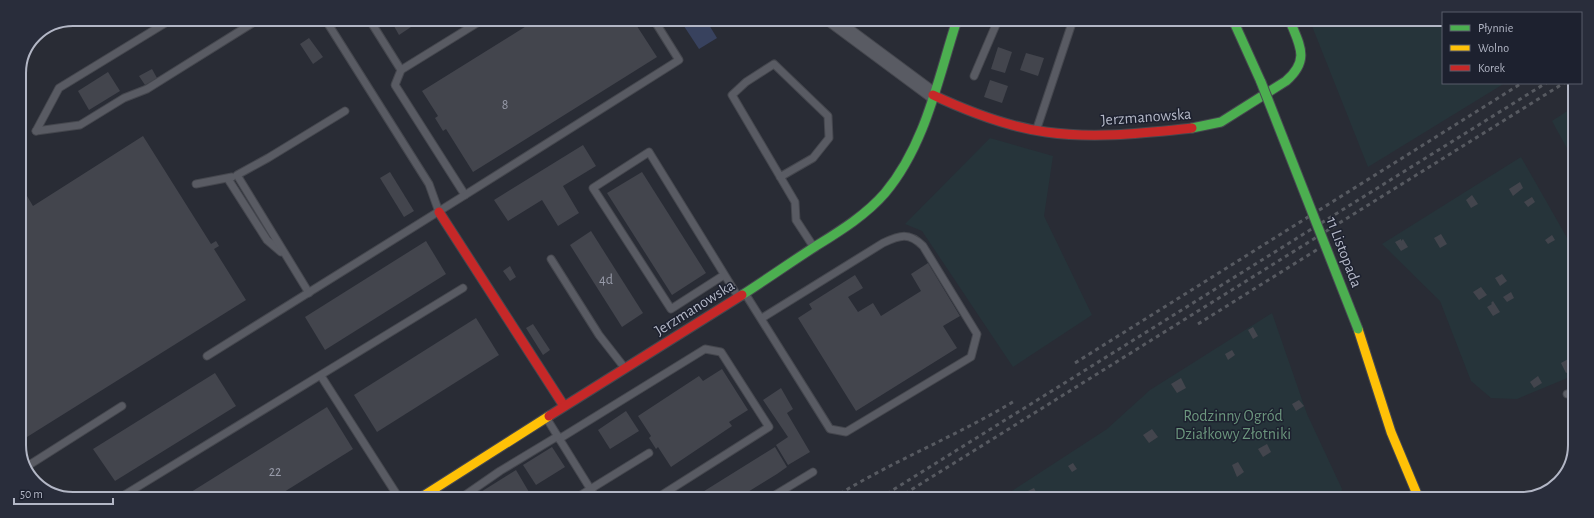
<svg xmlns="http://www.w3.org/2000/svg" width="1594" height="518" viewBox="0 0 1594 518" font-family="'Alegreya Sans',sans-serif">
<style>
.green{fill:#26343a}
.water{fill:#38425e}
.building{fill:#43454d}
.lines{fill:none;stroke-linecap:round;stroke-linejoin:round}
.lane-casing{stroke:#45474e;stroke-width:9}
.street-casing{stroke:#45474e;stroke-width:17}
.fast-casing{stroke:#45474e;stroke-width:11}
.slow-casing{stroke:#45474e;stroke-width:11}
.jam-casing{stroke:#45474e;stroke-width:11}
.lane{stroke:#595b63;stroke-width:7}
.street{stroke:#595b63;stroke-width:15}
.fast{stroke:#4caf50;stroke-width:9}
.slow{stroke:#ffc107;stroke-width:9}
.jam{stroke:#c62828;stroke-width:9}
.rail{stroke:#575a61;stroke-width:3;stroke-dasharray:4 4;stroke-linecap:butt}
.fast-bridge-casing{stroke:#474952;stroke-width:11;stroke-linecap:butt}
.fast-bridge{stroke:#4caf50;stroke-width:9}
.labels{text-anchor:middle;stroke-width:3;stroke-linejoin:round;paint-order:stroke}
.number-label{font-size:14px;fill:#979aa8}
.street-label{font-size:16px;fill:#b3b7c6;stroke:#1d212f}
.park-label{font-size:16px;fill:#6b957d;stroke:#1d212f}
.rim{fill:none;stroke:#b3b7c6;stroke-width:2}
</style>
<rect width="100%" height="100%" fill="#292c35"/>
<!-- green -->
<g class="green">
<polygon points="1310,21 1443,21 1443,83 1505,83 1368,167"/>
<polygon points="1575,106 1574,161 1552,121"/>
<polygon points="990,138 1053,156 1044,216 1092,315 1013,367 922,231 905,224"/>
<polygon points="1521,157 1574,250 1573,374 1565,379 1517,399 1491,398 1471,381 1440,301 1382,244"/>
<polygon points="1272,313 1307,414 1342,489 1340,499 1001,498 1107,429 1150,390"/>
</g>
<!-- water -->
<polygon class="water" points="680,20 706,20 717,38 699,49"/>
<!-- building -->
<g class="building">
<polygon points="390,19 423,19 399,35"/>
<polygon points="536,20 633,20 657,57 473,172 446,129 443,131 435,118 438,116 422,91"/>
<polygon points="309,38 323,57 313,64 300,44"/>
<polygon points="998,47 1012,52 1005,73 991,69"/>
<polygon points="1026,53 1044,58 1038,76 1020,70"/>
<polygon points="152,69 157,78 145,85 139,76"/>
<polygon points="108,72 120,91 89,110 78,91"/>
<polygon points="990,80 1008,86 1002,103 984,97"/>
<polygon points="143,136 211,244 216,241 219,246 214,249 246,300 19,442 19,215 23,212 19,206 19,201 27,196 33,206"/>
<polygon points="583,145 596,166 563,186 579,213 558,226 542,200 508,221 494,200"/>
<polygon points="390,172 414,211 404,217 380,178"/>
<polygon points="642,172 706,273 672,295 607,193"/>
<polygon points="1520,182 1523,188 1513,196 1509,189"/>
<polygon points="1472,195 1478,204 1471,208 1466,200"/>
<polygon points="1532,197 1535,202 1528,207 1524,202"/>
<polygon points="591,231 643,313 622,327 570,245"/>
<polygon points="1441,234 1447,244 1440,248 1434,238"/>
<polygon points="1552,235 1555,240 1548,244 1545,240"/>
<polygon points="1401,239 1401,241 1403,239 1408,247 1401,251 1395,242"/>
<polygon points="426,241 446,274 325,350 305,317"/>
<polygon points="928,263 960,316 943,326 957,348 856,411 798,318 812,309 809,304 855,275 863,288 848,297 858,312 873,303 881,316 921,291 911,274"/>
<polygon points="510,266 516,277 510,281 503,271"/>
<polygon points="1574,266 1574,280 1568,270"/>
<polygon points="1502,274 1507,281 1500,286 1495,278"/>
<polygon points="1481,287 1487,295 1479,300 1473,292"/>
<polygon points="1511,292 1514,298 1507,302 1503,297"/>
<polygon points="1493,301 1500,312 1493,316 1487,307 1492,304 1491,303"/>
<polygon points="476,318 499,355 377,432 354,395"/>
<polygon points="533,324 550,350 543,355 526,328"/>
<polygon points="1253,327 1258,336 1253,339 1248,330"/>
<polygon points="1232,350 1235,355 1228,360 1225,354"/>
<polygon points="1570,358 1574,363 1574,369 1566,373 1561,363"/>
<polygon points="722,369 748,410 729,422 732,426 671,467 658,447 656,449 649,438 651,436 638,416 699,376 703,381"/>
<polygon points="215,373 236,406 115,481 93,449"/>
<polygon points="1538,376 1542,383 1534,388 1530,382"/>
<polygon points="1181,378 1186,388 1177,393 1171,384"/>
<polygon points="781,388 793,409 787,413 810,452 788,465 776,445 788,437 763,400"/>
<polygon points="1299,400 1304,406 1296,411 1292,404"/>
<polygon points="327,407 353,449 276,497 183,497"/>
<polygon points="626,411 639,431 610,449 598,430"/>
<polygon points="1253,427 1259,435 1254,439 1248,430"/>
<polygon points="1152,429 1158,437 1149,443 1143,435"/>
<polygon points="1267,444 1271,452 1263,457 1258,449"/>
<polygon points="552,447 565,467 536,485 523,465"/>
<polygon points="775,447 787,467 777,474 738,498 693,498"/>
<polygon points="1238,462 1244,472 1237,477 1232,465"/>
<polygon points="1073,463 1077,469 1072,472 1068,466"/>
<polygon points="516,470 529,492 521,498 478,498 476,495"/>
<polygon points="1034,488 1037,494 1029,498 1026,492"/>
</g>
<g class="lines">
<defs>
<g id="lane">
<polyline points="325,19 429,184 439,212"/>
<polyline points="369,19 401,70"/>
<polyline points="974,76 998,20"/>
<polyline points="1037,128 1073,20"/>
<polyline points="36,131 80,125 124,98 147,89 259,19"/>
<polyline points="36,131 59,88 172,19"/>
<polyline points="780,177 813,158 829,138 828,116 774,64 746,82 732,95 795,202 796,220 813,246"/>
<polyline points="228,179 267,240 281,252"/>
<polyline points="196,184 232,177"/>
<polyline points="465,195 395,85 401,70 482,20"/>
<polyline points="551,259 599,335 624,367"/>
<polyline points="724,275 671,309 593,188 649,152 737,295"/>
<polyline points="309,293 237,175 268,158 345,111"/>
<path d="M746,295L830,429L846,432L971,357L977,334L923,246C909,232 900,235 883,243L762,318"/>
<polyline points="207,356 465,195 679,60 654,20"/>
<polyline points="321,376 399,498"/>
<polyline points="1567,394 1573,392"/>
<polyline points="547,419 596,498"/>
<polyline points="559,439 705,349 721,352 769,427 657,498"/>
<polyline points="26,467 122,406"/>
<polyline points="121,497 463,288"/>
<polyline points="461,498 500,471 558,436"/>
<polyline points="576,498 649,453"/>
<polyline points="770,498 813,472"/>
</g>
<polyline id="street" points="832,20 933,95"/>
<g id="fast">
<polyline points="1233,20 1261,82"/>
<path d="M1192,128L1221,122L1286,81C1310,60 1300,46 1290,21"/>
<path d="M742,295C767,279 791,262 816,246C840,231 866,215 885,193C926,144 938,78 957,20"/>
</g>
<g id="slow">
<polyline points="1358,329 1391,432 1419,499"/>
<polyline points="420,498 549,416"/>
</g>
<g id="jam">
<path d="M933,95C967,111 1009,127 1046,132C1095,139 1144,133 1192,128"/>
<polyline points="439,212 564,406"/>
<polyline points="549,416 742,295"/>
</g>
</defs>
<!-- lane casing -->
<use href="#lane" class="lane-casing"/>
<!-- street casing -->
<use href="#street" class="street-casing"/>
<!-- fast casing -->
<use href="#fast" class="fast-casing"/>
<!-- slow casing -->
<use href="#slow" class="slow-casing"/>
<!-- jam casing -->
<use href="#jam" class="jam-casing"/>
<!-- lane -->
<use href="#lane" class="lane"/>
<!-- street -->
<use href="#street" class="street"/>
<!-- fast -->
<use href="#fast" class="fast"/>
<!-- slow -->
<use href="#slow" class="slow"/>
<!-- jam -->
<use href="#jam" class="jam"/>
<!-- rail -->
<g class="rail">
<polyline points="1198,324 1318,249"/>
<polyline points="1075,363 1522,83"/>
<path d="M833,498C892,461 957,436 1016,400"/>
<polyline points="880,498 1546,83"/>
<polyline points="898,498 1564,83"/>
</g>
<defs>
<polyline id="fast-bridge" points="1261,82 1358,329"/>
</defs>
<!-- fast-bridge casing -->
<use href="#fast-bridge" class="fast-bridge-casing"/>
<!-- fast-bridge -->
<use href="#fast-bridge" class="fast-bridge"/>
</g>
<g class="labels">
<!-- number labels -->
<g class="number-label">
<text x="505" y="109">8</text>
<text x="606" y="284">4d</text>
<text x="275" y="476">22</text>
</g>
<!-- street labels -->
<g class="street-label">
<text transform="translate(1146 116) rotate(-4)" y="6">Jerzmanowska</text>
<text transform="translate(1345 252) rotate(69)" y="6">11 Listopada</text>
<text transform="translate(694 307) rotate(-32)" y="6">Jerzmanowska</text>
</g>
<!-- park labels -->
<g class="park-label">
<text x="1233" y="421">Rodzinny Ogród<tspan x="1233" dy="18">Działkowy Złotniki</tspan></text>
</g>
</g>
<!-- crop -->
<path d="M0 0H1594V518H0ZM73 26H1521A47 47 0 0 1 1568 73V445A47 47 0 0 1 1521 492H73A47 47 0 0 1 26 445V73A47 47 0 0 1 73 26Z" fill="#292d3b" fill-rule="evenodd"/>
<path class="rim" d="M73 26H1521A47 47 0 0 1 1568 73V445A47 47 0 0 1 1521 492H73A47 47 0 0 1 26 445V73A47 47 0 0 1 73 26Z"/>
<!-- legend -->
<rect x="1442" y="12" width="140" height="72" fill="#1d212f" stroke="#595d6b"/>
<rect x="1450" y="25" width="20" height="6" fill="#4caf50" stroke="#595d6b"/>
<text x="1478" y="32" font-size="12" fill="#b3b7c6">Płynnie</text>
<rect x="1450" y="45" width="20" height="6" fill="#ffc107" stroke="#595d6b"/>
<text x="1478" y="52" font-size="12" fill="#b3b7c6">Wolno</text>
<rect x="1450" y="65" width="20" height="6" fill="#c62828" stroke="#595d6b"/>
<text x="1478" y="72" font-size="12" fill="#b3b7c6">Korek</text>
<!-- scale -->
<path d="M14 498v6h99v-6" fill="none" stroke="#b3b7c6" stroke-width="2"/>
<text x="20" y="498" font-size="12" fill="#b3b7c6" stroke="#1d212f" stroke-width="3" paint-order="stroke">50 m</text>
</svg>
